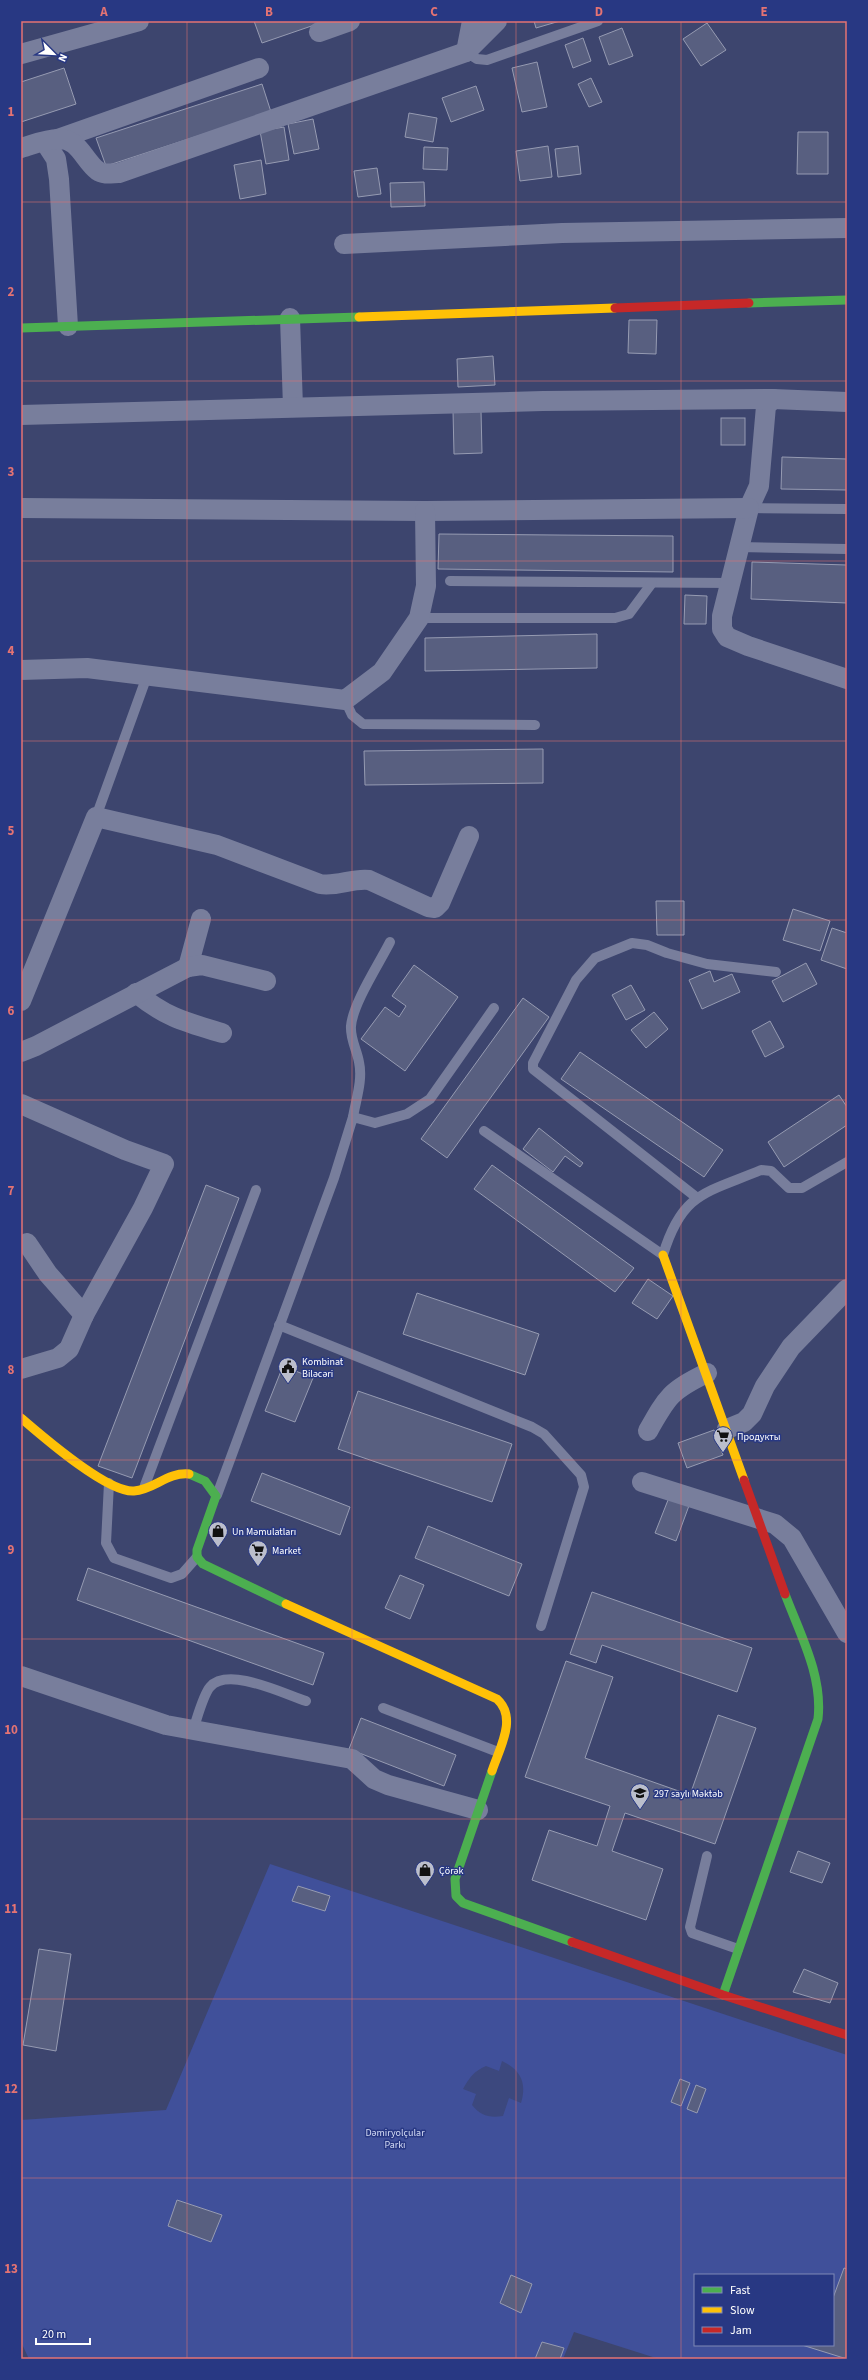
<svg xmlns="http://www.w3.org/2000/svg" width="868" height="2380" viewBox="0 0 868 2380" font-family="'Source Sans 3',sans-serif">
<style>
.green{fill:#40509a;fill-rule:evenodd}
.water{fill:#3c487e}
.building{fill:#585f80;stroke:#969bb2}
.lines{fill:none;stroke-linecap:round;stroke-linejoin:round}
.lane{stroke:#787e9c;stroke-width:10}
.street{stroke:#787e9c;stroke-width:20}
.fast{stroke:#4caf50;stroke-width:9}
.slow{stroke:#ffc107;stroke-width:9}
.jam{stroke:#c62828;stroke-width:9}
.grid{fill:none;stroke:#e47373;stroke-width:1;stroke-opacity:0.55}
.labels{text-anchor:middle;stroke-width:3;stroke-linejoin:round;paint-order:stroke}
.poi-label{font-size:10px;fill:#fff;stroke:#283883;text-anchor:start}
.park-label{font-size:10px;fill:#d4dbf5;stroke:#283883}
.neatline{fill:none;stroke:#e47373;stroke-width:1.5}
.grid-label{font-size:13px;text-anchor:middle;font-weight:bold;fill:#e47373}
</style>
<rect width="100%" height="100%" fill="#3d456e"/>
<!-- green -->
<path class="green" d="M270,1864L847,2055V2359H659L574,2332L563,2359H29L21,2342V2120L166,2110ZM695,2275H833V2345H695Z"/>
<!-- water -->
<path class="water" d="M502,2061C521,2070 527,2083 521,2103L509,2098L503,2116C489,2118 481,2116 472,2105L476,2094L463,2089C469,2078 474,2071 486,2066L499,2071Z"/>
<!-- building -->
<g class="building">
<polygon points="254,21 326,21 262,43"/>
<polygon points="534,21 560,21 536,28"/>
<polygon points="707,23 726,50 701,66 683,39"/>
<polygon points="622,28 633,56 609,65 599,37"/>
<polygon points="583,38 591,61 573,68 565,45"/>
<polygon points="537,62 547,107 522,112 512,68"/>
<polygon points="64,68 76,104 21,122 21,82"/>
<polygon points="591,78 602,102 589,107 578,84"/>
<polygon points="262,84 271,112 106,166 96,138"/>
<polygon points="476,86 484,110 451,122 442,98"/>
<polygon points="409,113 437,118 433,142 405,137"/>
<polygon points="313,119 319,149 294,154 288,124"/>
<polygon points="284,127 289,160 266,164 260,131"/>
<polygon points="798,132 828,132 828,174 797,174"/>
<polygon points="548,146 552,177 520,181 516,151"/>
<polygon points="578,146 581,174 558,177 555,149"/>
<polygon points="424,147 448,148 447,170 423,169"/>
<polygon points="261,160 266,194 240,199 234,165"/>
<polygon points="377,168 381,194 358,197 354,171"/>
<polygon points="424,182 425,206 391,207 390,183"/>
<polygon points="629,320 657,320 656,354 628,353"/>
<polygon points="493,356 495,385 458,387 457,359"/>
<polygon points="453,411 481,411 482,453 454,454"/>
<rect x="721" y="418" width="24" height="27"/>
<polygon points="782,457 847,459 847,490 781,489"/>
<polygon points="439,534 673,536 673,572 438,569"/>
<polygon points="752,562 847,565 847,603 751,599"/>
<polygon points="685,595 707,596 706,624 684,624"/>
<polygon points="597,634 597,668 425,671 425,638"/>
<polygon points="543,749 543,783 365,785 364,751"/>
<polygon points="656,901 684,901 684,935 657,935"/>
<polygon points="793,909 830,921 820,951 783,940"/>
<polygon points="832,928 847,933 847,969 821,960"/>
<polygon points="806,963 817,984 783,1002 772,981"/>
<polygon points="414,965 458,997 405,1071 361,1039 385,1007 399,1017 406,1006 392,996"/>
<polygon points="710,971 714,982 732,974 740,992 702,1009 689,980"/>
<polygon points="631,985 645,1010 626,1020 612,995"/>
<polygon points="523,998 549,1017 447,1158 421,1139"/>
<polygon points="654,1012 668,1029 646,1048 631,1030"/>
<polygon points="770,1021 784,1047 765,1057 752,1031"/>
<polygon points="580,1052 723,1150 704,1177 561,1079"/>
<polygon points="839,1095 847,1107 847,1125 784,1167 768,1142"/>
<polygon points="539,1128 583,1163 580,1167 565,1156 553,1172 523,1149"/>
<polygon points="492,1165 634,1268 615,1292 474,1189"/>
<polygon points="206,1185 239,1198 132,1478 98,1466"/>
<polygon points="648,1279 673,1296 657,1319 632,1303"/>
<polygon points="417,1293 539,1334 525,1375 403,1334"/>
<polygon points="283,1366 313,1378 295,1422 265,1411"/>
<polygon points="358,1391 512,1444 492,1502 338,1449"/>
<polygon points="714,1430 723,1455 687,1468 678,1443"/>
<polygon points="262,1473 350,1507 340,1535 251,1501"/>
<polygon points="670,1495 690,1503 676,1541 655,1533"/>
<polygon points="428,1526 522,1564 509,1596 415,1558"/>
<polygon points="88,1568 324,1653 313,1685 77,1600"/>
<polygon points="400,1575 424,1585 410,1619 385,1608"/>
<polygon points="592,1592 752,1648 737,1692 602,1645 596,1663 570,1654"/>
<polygon points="566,1661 613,1677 585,1758 690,1795 718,1715 756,1728 715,1844 625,1813 612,1851 663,1869 646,1920 532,1880 549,1830 597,1846 610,1806 525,1777"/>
<polygon points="361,1718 456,1755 444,1786 349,1749"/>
<polygon points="798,1851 830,1863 822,1883 790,1872"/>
<polygon points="298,1886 330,1896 325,1911 292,1901"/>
<polygon points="39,1949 71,1954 56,2051 23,2045"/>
<polygon points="804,1969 838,1983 830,2003 793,1992"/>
<polygon points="680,2079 690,2083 681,2106 671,2102"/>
<polygon points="696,2085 706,2089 697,2113 687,2109"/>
<polygon points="177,2200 222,2215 211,2242 168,2226"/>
<polygon points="844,2268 847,2269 847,2359 802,2345 833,2345 833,2298"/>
<polygon points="511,2275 532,2284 521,2313 500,2303"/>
<polygon points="542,2342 564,2348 560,2359 535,2359"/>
</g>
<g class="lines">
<!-- lane -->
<g class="lane">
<polyline points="466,52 477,59 487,60 598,21"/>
<polyline points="749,508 847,509"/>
<polyline points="739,547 847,549"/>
<polyline points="450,581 731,583"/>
<polyline points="419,618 615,618 629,614 652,583"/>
<polyline points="345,700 352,715 363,724 535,725"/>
<polyline points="96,817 147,676"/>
<path d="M353,1117C356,1099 363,1080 359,1062C357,1050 350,1039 351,1026C353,1003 379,964 390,942"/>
<path d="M484,1131L663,1255C682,1192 706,1193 761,1170L771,1171L789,1188H802L847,1162"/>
<polyline points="696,1197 533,1069 533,1063 576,980 595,958 632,943 647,945 667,953 707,964 776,972"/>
<polyline points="279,1325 532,1427 544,1434 581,1475 584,1487 541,1626"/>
<polyline points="109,1483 106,1543 114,1558 171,1578 182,1574 197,1557"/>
<polyline points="145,1485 256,1190"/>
<polyline points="217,1495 334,1178 353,1117 375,1123 407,1114 430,1099 494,1008"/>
<polyline points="383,1708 498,1752"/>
<path d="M193,1730C197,1719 203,1695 210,1687C228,1666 284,1694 306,1701"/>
<polyline points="707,1856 690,1927 692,1933 738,1949"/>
</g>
<!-- street -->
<g class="street">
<polyline points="319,32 350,21"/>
<polyline points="466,52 472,21"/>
<polyline points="21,54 139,21"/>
<polyline points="58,139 259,68"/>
<polyline points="45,142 56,159 59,179 68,326"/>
<path d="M21,148C32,145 46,139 58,139C79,138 84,161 98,171C103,175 113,173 119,173L466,52L497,21"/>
<polyline points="344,244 562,233 847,228"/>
<polyline points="290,318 293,407"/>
<polyline points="773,399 766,406 759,486 749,508 722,616 722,629 727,637 748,646 847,679"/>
<polyline points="21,415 543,401 773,399 847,402"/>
<polyline points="21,508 425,511 749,508"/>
<polyline points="21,670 87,668 345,700 382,672 419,618 426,586 425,511"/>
<polyline points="188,967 201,919"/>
<path d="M136,993C167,1018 185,1022 222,1033"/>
<path d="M21,1001L96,817L217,845L320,884C337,887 352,878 369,880L428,907L435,908L440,903L469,836"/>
<polyline points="21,1052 36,1046 188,967 202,965 266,981"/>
<polyline points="21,1104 125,1150 164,1164 143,1208 84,1315 69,1349 58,1358 21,1369"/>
<polyline points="27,1243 48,1274 84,1315"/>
<polyline points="727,1429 744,1422 752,1414 765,1386 791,1347 847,1289"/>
<path d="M648,1431C667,1397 671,1390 707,1373"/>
<polyline points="642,1482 775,1524 792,1538 847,1633"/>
<polyline points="21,1676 166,1725 352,1759 374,1779 388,1785 478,1810"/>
</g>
<!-- fast -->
<g class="fast">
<polyline points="749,303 847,300"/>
<polyline points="21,328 359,317"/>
<polyline points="189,1474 205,1481 216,1496 197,1550 197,1557 203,1564 286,1604"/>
<polyline points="492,1771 455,1879 456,1896 463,1903 572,1942"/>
<path d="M723,1995L818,1719C823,1676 800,1634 785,1594"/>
</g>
<!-- slow -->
<g class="slow">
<polyline points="359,317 615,308"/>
<polyline points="663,1255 744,1480"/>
<path d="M21,1418C42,1436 107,1493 134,1491C154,1490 167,1472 189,1474"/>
<path d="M286,1604L497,1699C518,1718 499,1749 492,1771"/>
</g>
<!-- jam -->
<g class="jam">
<polyline points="615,308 749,303"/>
<polyline points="744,1480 785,1594"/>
<polyline points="572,1942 723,1995 847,2035"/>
</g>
</g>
<!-- grid -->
<path class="grid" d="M187,21V2359M352,21V2359M516,21V2359M681,21V2359M21,202H847M21,381H847M21,561H847M21,741H847M21,920H847M21,1100H847M21,1280H847M21,1460H847M21,1639H847M21,1819H847M21,1999H847M21,2178H847"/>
<!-- icons -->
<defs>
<symbol id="civic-pin" viewBox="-11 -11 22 30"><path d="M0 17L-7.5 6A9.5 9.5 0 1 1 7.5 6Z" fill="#bbbecc" stroke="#283883"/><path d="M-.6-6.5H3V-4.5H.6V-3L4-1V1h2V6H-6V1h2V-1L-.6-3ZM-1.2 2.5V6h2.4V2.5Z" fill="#111"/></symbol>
<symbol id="supermarket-pin" viewBox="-11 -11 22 30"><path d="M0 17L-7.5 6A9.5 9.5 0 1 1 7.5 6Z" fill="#bbbecc" stroke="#283883"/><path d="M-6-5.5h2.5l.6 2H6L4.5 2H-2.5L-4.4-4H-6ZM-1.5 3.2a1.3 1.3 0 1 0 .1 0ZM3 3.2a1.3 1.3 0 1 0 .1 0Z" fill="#111"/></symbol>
<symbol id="shop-pin" viewBox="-11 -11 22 30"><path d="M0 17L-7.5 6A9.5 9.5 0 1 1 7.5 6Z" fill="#bbbecc" stroke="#283883"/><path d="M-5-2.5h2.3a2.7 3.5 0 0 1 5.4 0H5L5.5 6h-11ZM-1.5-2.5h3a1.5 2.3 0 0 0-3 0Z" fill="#111"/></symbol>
<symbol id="school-pin" viewBox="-11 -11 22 30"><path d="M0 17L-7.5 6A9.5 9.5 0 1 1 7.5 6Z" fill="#bbbecc" stroke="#283883"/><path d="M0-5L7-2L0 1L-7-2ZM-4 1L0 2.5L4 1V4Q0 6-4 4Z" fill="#111"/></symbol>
</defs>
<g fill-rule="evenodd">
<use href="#civic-pin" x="277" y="1356" width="22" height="30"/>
<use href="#supermarket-pin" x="712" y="1425" width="22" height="30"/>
<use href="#shop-pin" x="207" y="1520" width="22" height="30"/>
<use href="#supermarket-pin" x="247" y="1539" width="22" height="30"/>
<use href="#school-pin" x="629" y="1782" width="22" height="30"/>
<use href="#shop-pin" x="414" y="1859" width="22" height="30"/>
</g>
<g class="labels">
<!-- poi labels -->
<g class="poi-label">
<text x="302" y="1365">Kombinat<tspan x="302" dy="12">Biləcəri</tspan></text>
<text x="737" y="1440">Продукты</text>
<text x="232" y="1535">Un Məmulatları</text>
<text x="272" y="1554">Market</text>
<text x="654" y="1797">297 saylı Məktəb</text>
<text x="439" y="1874">Çörək</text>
</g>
<!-- park labels -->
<g class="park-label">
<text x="395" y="2136">Dəmiryolçular<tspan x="395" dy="12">Parkı</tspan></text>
</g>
</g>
<!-- border -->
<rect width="868" height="2380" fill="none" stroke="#283883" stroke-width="44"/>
<!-- legend -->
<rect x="694" y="2274" width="140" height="72" fill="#283883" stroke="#7e88b5"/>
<rect x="702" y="2287" width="20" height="6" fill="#4caf50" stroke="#7e88b5"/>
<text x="730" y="2294" font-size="12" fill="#ffffff">Fast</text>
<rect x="702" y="2307" width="20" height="6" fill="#ffc107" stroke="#7e88b5"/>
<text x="730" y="2314" font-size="12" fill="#ffffff">Slow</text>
<rect x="702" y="2327" width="20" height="6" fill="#c62828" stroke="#7e88b5"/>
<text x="730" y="2334" font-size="12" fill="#ffffff">Jam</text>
<!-- north arrow -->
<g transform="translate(54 54) rotate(114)" stroke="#283883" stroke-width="3" paint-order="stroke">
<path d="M0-3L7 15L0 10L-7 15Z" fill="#ffffff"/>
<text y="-6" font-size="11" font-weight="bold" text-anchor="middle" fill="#ffffff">N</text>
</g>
<!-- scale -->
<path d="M36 2338v6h54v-6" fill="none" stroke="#ffffff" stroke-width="2"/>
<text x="42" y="2338" font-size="12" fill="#ffffff" stroke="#283883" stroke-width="3" paint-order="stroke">20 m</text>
<rect x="22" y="22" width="824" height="2336" class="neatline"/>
<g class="grid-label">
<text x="104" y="16">A</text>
<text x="269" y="16">B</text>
<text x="434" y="16">C</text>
<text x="599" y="16">D</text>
<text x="764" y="16">E</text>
<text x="11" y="116">1</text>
<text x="11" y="296">2</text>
<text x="11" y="476">3</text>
<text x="11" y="655">4</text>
<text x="11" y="835">5</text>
<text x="11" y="1015">6</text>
<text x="11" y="1195">7</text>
<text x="11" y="1374">8</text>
<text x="11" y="1554">9</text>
<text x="11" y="1734">10</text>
<text x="11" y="1913">11</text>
<text x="11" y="2093">12</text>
<text x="11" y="2273">13</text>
</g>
</svg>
